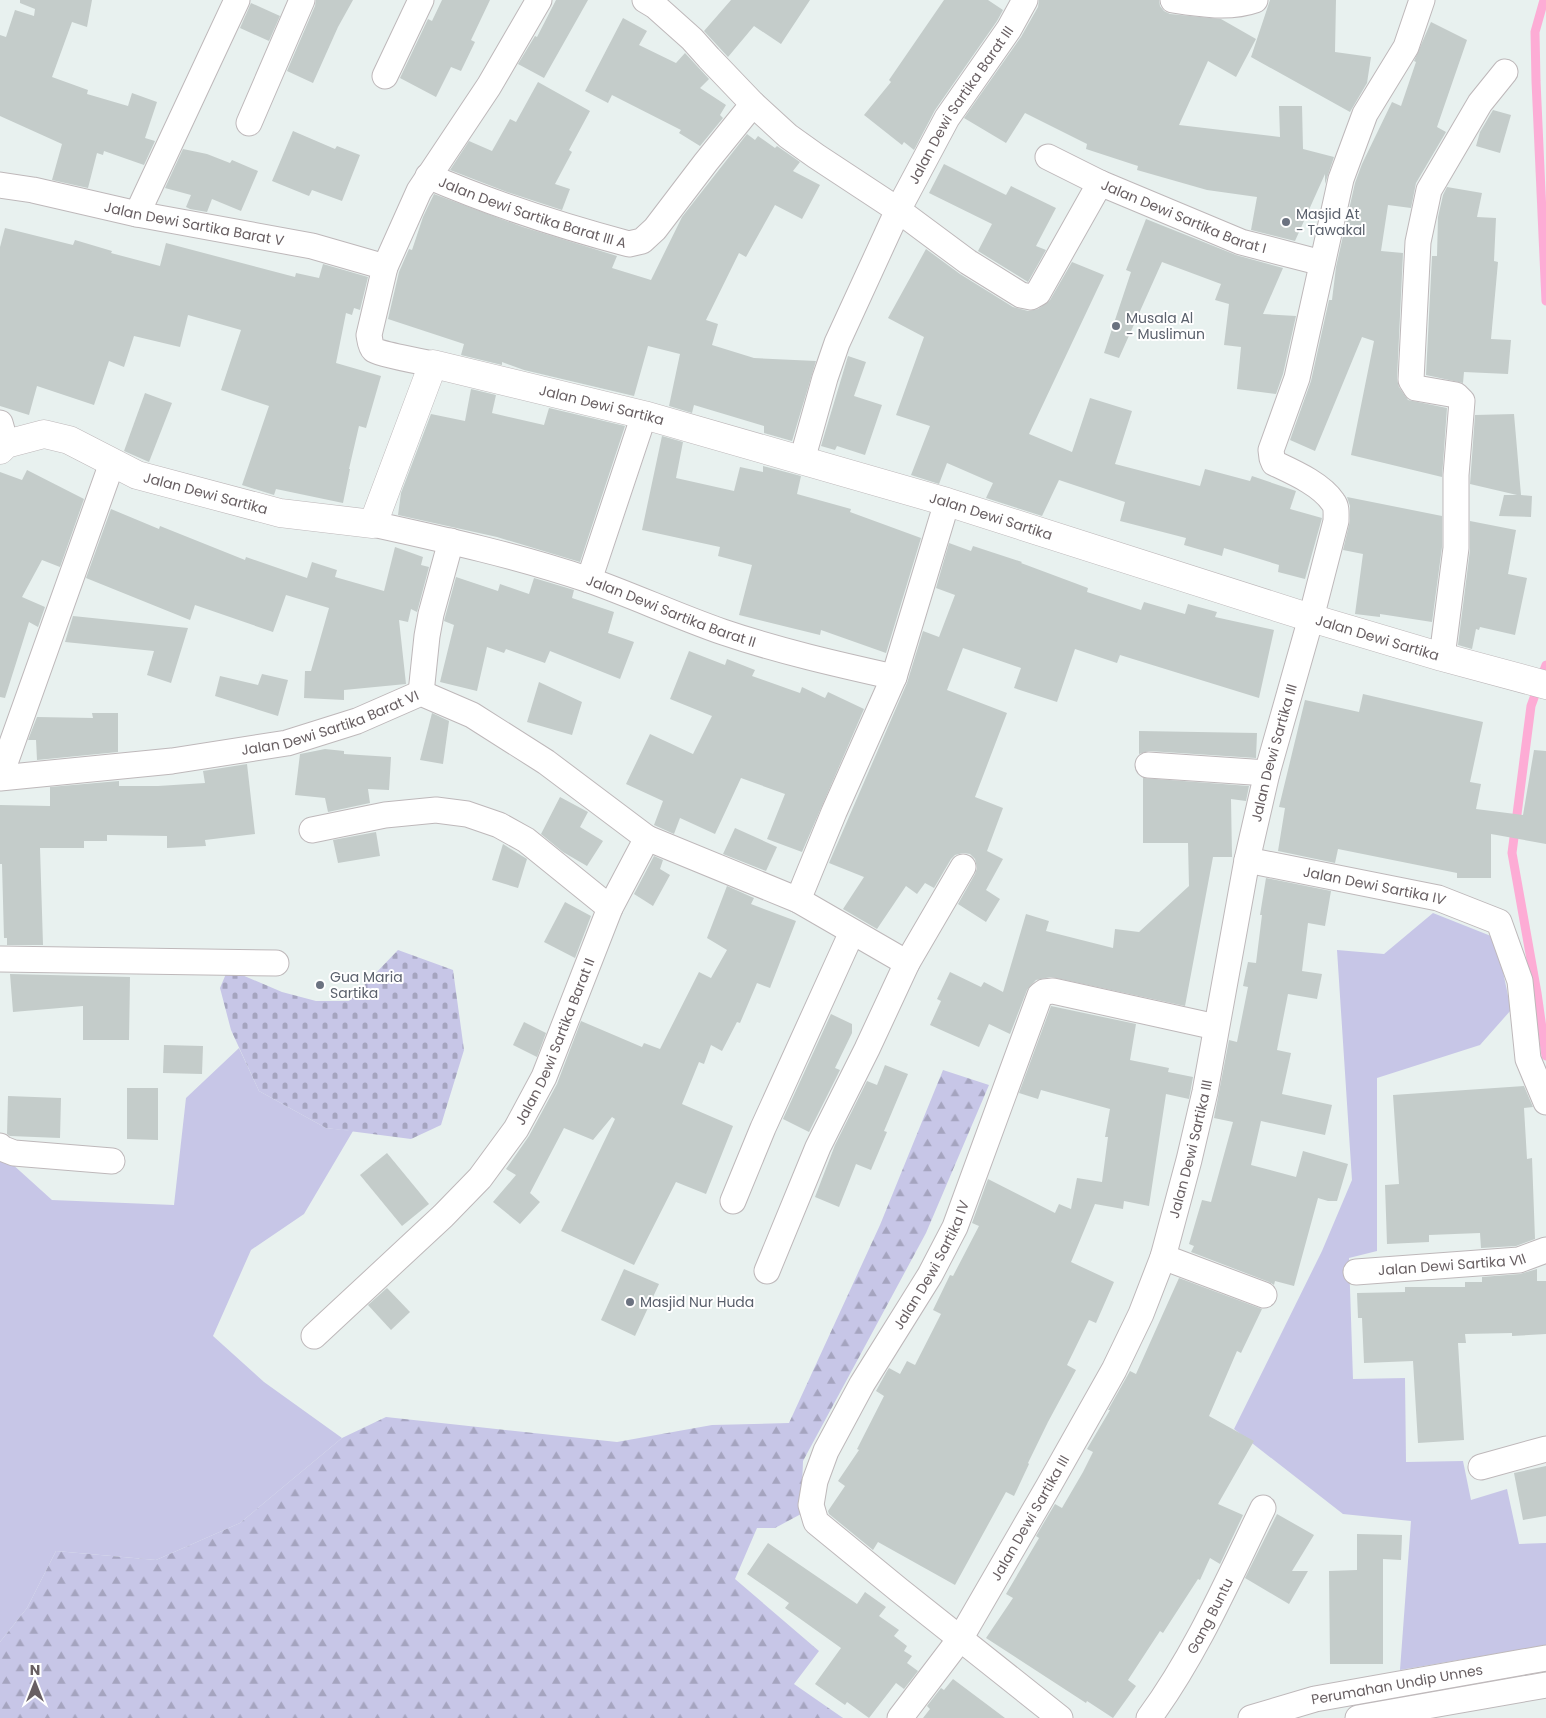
<svg xmlns="http://www.w3.org/2000/svg" width="1546" height="1718" viewBox="0 0 1546 1718" font-family="Poppins,sans-serif">
<style>
.grass{fill:#c7c6e7}
.forest{fill:url(#forest-firs)}
.cemetery{fill:url(#cemetery-stones)}
.lines{fill:none;stroke-linecap:round;stroke-linejoin:round}
.stream{stroke:#fdacd5;stroke-width:9}
.building{fill:#c4ccca}
.minor-casing{stroke:#beb8ba;stroke-width:27}
.tertiary-casing{stroke:#beb8ba;stroke-width:29}
.minor{stroke:#fff;stroke-width:25}
.tertiary{stroke:#fff;stroke-width:28}
.worship-dot{fill:#6b7280;stroke:#fff;stroke-width:2}
.labels{text-anchor:middle;stroke-width:4;stroke-linejoin:round;paint-order:stroke}
.street-label{font-size:14px;fill:#685f62;stroke:#fff}
.worship-label{font-size:14px;fill:#5b616d;stroke:#fff;text-anchor:start}
</style>
<defs>
<pattern id="forest-firs" width="22" height="20" patternUnits="userSpaceOnUse" patternTransform="scale(1.25)"><rect width="22" height="20" fill="#c7c6e7"/><path d="M5 1l3.5 6h-7zM16 11l3.5 6h-7z" fill="#a5a4bf"/></pattern>
<pattern id="cemetery-stones" width="16" height="16" patternUnits="userSpaceOnUse" patternTransform="scale(1.25)"><rect width="16" height="16" fill="#c7c6e7"/><path d="M2 7V4a2 2 0 0 1 4 0v3zM10 15v-3a2 2 0 0 1 4 0v3z" fill="#a5a4bf"/></pattern>
</defs>
<rect width="100%" height="100%" fill="#e8f1ef"/>
<!-- grass -->
<g class="grass">
<polygon points="1433,913 1496,938 1511,1010 1480,1045 1377,1078 1377,1251 1349,1258 1353,1379 1405,1378 1406,1462 1463,1461 1471,1500 1507,1489 1519,1544 1546,1543 1546,1645 1400,1670 1411,1521 1343,1514 1234,1429 1322,1251 1352,1180 1337,950 1384,954"/>
<polygon points="239,1048 259,1091 326,1128 353,1131 304,1214 251,1250 213,1336 264,1382 342,1438 240,1523 156,1560 56,1551 27,1608 0,1642 0,1153 52,1200 174,1205 186,1098"/>
</g>
<!-- forest -->
<polygon class="forest" points="943,1070 989,1085 926,1233 803,1461 801,1514 775,1528 757,1528 735,1579 819,1651 794,1684 843,1718 0,1718 0,1642 27,1608 56,1551 156,1560 240,1523 342,1438 386,1417 617,1442 712,1425 789,1423 880,1225"/>
<!-- cemetery -->
<polygon class="cemetery" points="398,950 453,970 464,1050 441,1125 411,1139 326,1128 259,1091 231,1030 220,988 228,969 282,992 316,1001 349,1001"/>
<g class="lines">
<!-- stream -->
<g class="stream">
<polyline points="1544,0 1535,32 1536,81 1546,301"/>
<polyline points="1546,665 1531,706 1512,853 1537,993 1546,1056"/>
</g>
</g>
<!-- building -->
<g class="building">
<polygon points="20,0 92,0 87,27 72,22 52,77 88,90 87,94 128,106 132,93 157,102 145,138 155,141 144,165 104,151 103,155 97,153 88,188 52,180 62,144 0,116 0,35 6,37 15,10 34,16 35,9 20,3"/>
<polygon points="316,0 353,0 338,27 313,83 287,71 315,6"/>
<polygon points="442,0 490,0 471,40 475,42 461,71 451,67 436,97 400,78 428,19 432,21"/>
<polygon points="556,0 588,0 544,78 518,64 535,36 537,37"/>
<polygon points="731,0 810,0 781,44 754,26 728,57 704,31"/>
<polygon points="944,0 988,0 1003,10 997,21 935,110 914,150 904,142 902,145 864,115 891,82 889,80"/>
<polygon points="1039,0 1159,0 1160,6 1164,11 1170,14 1221,19 1256,39 1236,77 1208,61 1179,125 1280,137 1279,106 1302,106 1303,149 1334,157 1325,184 1325,174 1295,241 1251,230 1257,197 1207,190 1137,170 1138,166 1086,149 1087,144 1025,113 1006,143 964,118 1021,37 1038,7"/>
<polygon points="1270,0 1336,0 1335,52 1371,57 1367,83 1350,112 1251,57"/>
<polygon points="251,3 280,16 269,41 240,28"/>
<polygon points="623,18 647,31 639,45 676,63 685,53 709,79 700,88 726,105 720,115 723,118 700,146 679,133 681,130 612,95 608,103 585,91"/>
<polygon points="1431,22 1467,40 1437,127 1446,132 1416,183 1411,208 1388,205 1381,251 1403,253 1397,379 1399,387 1408,400 1447,408 1442,477 1351,455 1374,341 1362,337 1315,451 1290,440 1311,381 1329,300 1332,300 1336,267 1355,183 1362,164 1392,102 1401,106 1416,62 1414,61"/>
<polygon points="538,82 590,111 569,150 572,152 555,184 570,189 562,210 507,192 450,170 469,141 492,151 510,119 516,122"/>
<polygon points="1493,110 1511,115 1500,153 1476,146 1480,132"/>
<polygon points="293,131 335,149 337,146 360,155 342,201 312,190 309,196 272,181"/>
<polygon points="747,134 755,140 758,136 775,148 777,146 800,162 793,171 820,185 802,219 775,205 746,257 739,253 706,320 718,324 712,345 754,358 816,361 792,441 764,433 764,426 694,405 692,413 669,406 680,354 648,346 634,396 524,370 502,362 502,365 461,355 464,344 388,319 399,272 409,249 412,250 423,217 434,194 523,227 617,256 612,268 651,280 682,217"/>
<polygon points="183,149 207,154 230,163 232,160 258,171 241,211 212,199 207,212 190,209 186,207 191,195 165,188"/>
<polygon points="944,164 1006,195 1011,186 1056,208 1036,246 1046,250 1028,282 978,251 992,224 929,193"/>
<polygon points="1447,187 1482,193 1477,217 1496,218 1494,261 1498,262 1491,339 1511,340 1508,374 1464,372 1463,383 1426,375 1432,256 1437,256 1438,217 1443,195"/>
<polygon points="1146,219 1236,255 1283,268 1263,314 1296,316 1283,374 1276,394 1237,389 1241,347 1224,345 1229,304 1215,300 1221,284 1162,262 1119,358 1104,353 1131,272 1126,270"/>
<polygon points="5,228 73,245 75,240 112,251 111,253 160,266 166,243 295,277 296,273 319,278 323,264 368,277 360,310 354,308 352,315 346,313 336,363 381,376 366,428 359,426 349,469 350,469 343,503 276,489 274,495 242,485 269,406 221,390 241,330 188,315 180,347 134,336 124,367 109,361 94,405 37,386 29,415 0,406 0,247"/>
<polygon points="926,249 960,274 1013,307 1028,311 1038,309 1050,300 1072,262 1104,275 1029,434 1072,452 1090,398 1132,411 1115,464 1200,486 1205,469 1250,481 1252,476 1296,491 1290,509 1322,518 1305,579 1278,572 1279,565 1224,548 1222,556 1184,545 1186,538 1120,521 1125,502 1059,480 1042,516 986,498 993,483 947,463 939,484 911,475 930,426 896,415 924,337 888,318"/>
<polygon points="848,356 866,362 854,396 882,405 865,455 837,446 835,450 821,446"/>
<polygon points="471,389 496,395 492,413 544,425 549,408 625,426 580,562 497,537 398,515 401,493 431,414 465,421"/>
<polygon points="145,393 172,403 149,462 124,451"/>
<polygon points="1514,414 1521,495 1532,496 1531,517 1499,516 1504,495 1517,495 1470,484 1475,415"/>
<polygon points="662,436 683,442 676,478 734,491 740,467 763,472 763,466 801,476 797,494 851,509 850,512 921,538 886,653 821,630 820,635 739,615 752,565 718,556 720,547 642,530"/>
<polygon points="27,470 84,499 60,567 42,560 22,597 45,607 38,627 29,622 5,698 0,697 0,472 22,480"/>
<polygon points="1347,497 1442,516 1442,547 1432,622 1380,614 1380,617 1355,614 1363,554 1343,550 1350,521 1350,506"/>
<polygon points="111,509 159,529 160,526 245,560 246,557 307,578 312,562 337,570 335,577 384,591 395,547 423,557 421,565 429,567 417,612 411,609 408,622 399,620 406,684 344,690 344,700 304,698 305,671 311,671 329,608 286,595 273,632 195,605 190,620 86,578"/>
<polygon points="1470,521 1516,530 1508,574 1527,578 1515,635 1480,627 1479,630 1476,629 1472,649 1458,645 1470,550"/>
<polygon points="949,543 971,551 973,546 1022,562 1021,563 1088,588 1087,592 1141,610 1144,602 1185,614 1188,604 1217,612 1215,617 1274,630 1259,698 1120,655 1117,663 1075,649 1057,702 1014,688 1021,668 963,648 947,690 1007,713 975,797 1003,808 987,851 1003,859 986,890 1000,899 986,922 958,904 975,874 977,868 975,859 970,854 963,853 955,855 951,859 934,888 925,883 917,894 906,886 877,929 843,909 864,877 829,863 907,683 923,631 939,637 955,595 936,588"/>
<polygon points="456,577 498,591 500,584 529,594 534,578 574,590 572,598 614,612 608,633 634,642 620,679 550,651 545,663 506,649 504,653 487,647 477,691 440,682 454,625 444,621"/>
<polygon points="73,616 188,628 171,683 147,675 154,651 65,642"/>
<polygon points="689,651 725,665 727,659 755,670 752,676 800,693 802,687 825,698 828,692 864,709 802,852 767,839 785,794 741,778 715,834 680,818 674,834 654,825 663,801 626,784 650,734 693,754 712,716 670,699"/>
<polygon points="262,674 288,680 278,716 215,696 220,676 258,685"/>
<polygon points="539,682 582,702 572,735 527,722"/>
<polygon points="1363,694 1483,722 1470,782 1481,784 1476,809 1523,815 1534,750 1546,751 1546,844 1491,834 1491,878 1457,878 1457,873 1338,849 1335,863 1278,851 1285,808 1279,807 1305,700 1359,712"/>
<polygon points="92,713 118,713 118,752 37,760 36,740 28,740 37,717 93,718"/>
<polygon points="432,713 449,721 443,764 420,760"/>
<polygon points="1139,731 1257,733 1256,758 1149,751 1139,754"/>
<polygon points="325,749 344,751 344,754 391,757 389,790 368,789 370,803 328,812 325,798 295,795 300,754"/>
<polygon points="247,764 255,834 205,840 206,846 167,848 167,836 107,835 107,841 84,841 84,848 40,848 43,945 7,945 7,938 4,938 2,864 0,864 0,805 50,806 50,787 119,781 119,786 158,786 205,783 203,771"/>
<polygon points="1143,778 1249,786 1246,801 1231,799 1232,857 1213,857 1185,1006 1051,977 1036,980 1027,990 1010,1034 989,1024 979,1047 930,1025 941,1001 937,999 950,972 981,987 984,982 1003,992 1026,914 1049,921 1046,931 1113,948 1115,929 1139,932 1189,886 1188,843 1143,843"/>
<polygon points="560,797 588,812 580,827 603,841 587,866 563,852 541,834"/>
<polygon points="735,828 777,847 766,871 723,854"/>
<polygon points="376,832 380,856 338,863 333,840"/>
<polygon points="503,844 527,859 518,888 492,880"/>
<polygon points="654,856 663,860 660,869 670,875 653,906 634,894"/>
<polygon points="1266,878 1331,891 1325,926 1308,923 1302,971 1322,974 1317,999 1288,994 1277,1050 1291,1053 1282,1094 1332,1105 1325,1135 1261,1121 1251,1165 1296,1177 1303,1151 1348,1164 1337,1201 1328,1201 1318,1198 1294,1286 1275,1281 1274,1285 1269,1282 1191,1252 1194,1246 1189,1244 1202,1200 1211,1202 1233,1122 1214,1118 1229,1040 1237,1042 1248,987 1243,986 1248,962 1256,963 1262,915 1260,915"/>
<polygon points="727,886 754,898 751,904 796,921 770,988 757,983 740,1023 737,1022 722,1051 711,1045 704,1064 699,1062 682,1104 733,1126 706,1194 676,1182 634,1265 561,1231 615,1119 612,1117 593,1140 564,1128 530,1193 540,1202 520,1224 493,1202 516,1175 506,1169 529,1136 557,1084 581,1021 642,1047 644,1043 660,1049 699,972 711,978 727,950 707,938"/>
<polygon points="565,902 591,916 575,958 544,942"/>
<polygon points="10,974 130,977 129,1040 83,1040 83,1006 13,1012"/>
<polygon points="1051,1006 1136,1024 1130,1060 1169,1068 1168,1072 1193,1077 1189,1099 1166,1094 1149,1206 1124,1201 1123,1209 1095,1204 1071,1262 1114,1282 1096,1323 1089,1320 1067,1365 1076,1370 1048,1422 1028,1463 1029,1464 1014,1496 1006,1492 955,1585 878,1542 873,1550 829,1514 828,1511 845,1486 838,1481 859,1450 857,1449 884,1396 876,1391 887,1371 889,1368 900,1374 907,1361 915,1365 941,1314 933,1310 950,1275 953,1276 979,1226 972,1223 988,1179 1055,1213 1059,1204 1071,1209 1077,1178 1102,1182 1108,1137 1105,1137 1110,1109 1041,1090 1038,1099 1019,1093"/>
<polygon points="831,1014 852,1024 852,1033 835,1068 840,1070 809,1132 783,1119"/>
<polygon points="524,1022 546,1033 537,1057 513,1045"/>
<polygon points="164,1045 203,1046 202,1074 163,1073"/>
<polygon points="885,1065 908,1074 884,1131 887,1132 871,1170 856,1164 839,1207 815,1197 835,1145 867,1081 877,1085"/>
<polygon points="1524,1086 1533,1107 1524,1108 1527,1159 1532,1158 1535,1239 1516,1246 1481,1248 1480,1233 1429,1235 1429,1242 1387,1244 1385,1185 1399,1184 1393,1095"/>
<polygon points="127,1088 158,1088 158,1140 127,1139"/>
<polygon points="8,1096 61,1098 60,1138 10,1136 7,1134"/>
<polygon points="387,1153 429,1204 402,1226 360,1175"/>
<polygon points="624,1269 659,1284 635,1336 601,1320"/>
<polygon points="1537,1269 1537,1281 1546,1281 1546,1334 1512,1336 1512,1333 1465,1334 1466,1343 1458,1343 1464,1440 1418,1443 1413,1361 1364,1363 1362,1318 1358,1318 1357,1293 1405,1292 1405,1287 1465,1287 1465,1282 1482,1282 1482,1277 1520,1274"/>
<polygon points="1179,1278 1262,1309 1241,1353 1237,1351 1209,1416 1254,1441 1218,1504 1243,1515 1220,1564 1210,1558 1200,1580 1198,1579 1163,1633 1160,1631 1128,1680 1136,1686 1113,1718 1087,1701 1086,1703 986,1638 1013,1598 1006,1594 1039,1538 1036,1536 1055,1504 1062,1508 1083,1472 1093,1452 1087,1449 1110,1410 1108,1410 1130,1371 1136,1374"/>
<polygon points="387,1288 410,1312 391,1330 368,1305"/>
<polygon points="1546,1466 1546,1516 1523,1520 1514,1473"/>
<polygon points="1277,1514 1314,1535 1292,1571 1308,1571 1289,1604 1245,1578"/>
<polygon points="1357,1534 1402,1535 1401,1560 1383,1559 1383,1664 1330,1664 1329,1571 1357,1570"/>
<polygon points="768,1543 857,1604 865,1592 886,1607 879,1616 899,1630 894,1636 907,1646 904,1651 912,1656 907,1663 918,1671 904,1689 896,1683 869,1718 847,1702 845,1705 815,1684 841,1648 785,1608 789,1603 747,1574"/>
<polygon points="953,1679 1005,1718 923,1718 930,1709 927,1706 941,1688 944,1690"/>
</g>
<g class="lines">
<defs>
<g id="minor">
<path id="s1" d="M645,0L655,6L692,39L709,58L753,104L788,136L816,156L898,210L968,262L1021,295L1031,297L1038,293L1100,183L1241,242L1322,263"/>
<path d="M1173,0C1199,4 1230,9 1255,0"/>
<polyline points="385,76 421,0"/>
<polyline points="249,123 302,0"/>
<polyline points="1048,157 1100,183"/>
<path id="s2" d="M428,176C493,204 561,226 629,244L642,241L655,229L706,162L753,104"/>
<path id="s3" d="M0,185L33,190L137,214L312,246L385,267"/>
<polyline points="137,214 237,0"/>
<path d="M433,364C422,362 381,354 374,350C370,346 370,340 369,335L385,267L419,191L489,86L539,0"/>
<polyline points="0,423 6,444"/>
<path id="s4" d="M802,460L825,378L837,343L898,210L947,118L1009,29L1025,0"/>
<path id="s5" d="M373,524C446,540 518,556 589,580C634,596 677,616 723,632C779,651 836,664 894,677"/>
<polyline points="589,580 644,415"/>
<polyline points="1442,657 1456,548 1456,475 1462,401 1456,395 1416,388 1411,380 1418,242 1429,190 1480,103 1505,72"/>
<polyline points="421,693 427,636 431,614 451,541"/>
<polyline points="1148,765 1267,773"/>
<polyline points="0,777 112,463"/>
<path id="s6" d="M0,778L172,761L287,743L357,721L421,693L472,715L546,762L647,838L798,900L907,963"/>
<polyline points="312,830 385,815 436,810 467,814 499,825 526,840 610,908"/>
<path id="s7" d="M1247,860L1438,898L1499,922L1520,981L1528,1059L1546,1102"/>
<polyline points="798,900 834,812 894,677 947,502"/>
<polyline points="0,959 276,963"/>
<polyline points="0,1146 1,1148 14,1153 112,1161"/>
<polyline points="733,1201 763,1128 852,932"/>
<polyline points="1163,1257 1264,1295"/>
<polyline points="767,1271 818,1147 867,1049 907,963 963,867"/>
<path id="s8" d="M1356,1272L1519,1260L1546,1250"/>
<path id="s9" d="M314,1336L443,1216L480,1178L516,1129L544,1077L610,908L647,838"/>
<polyline points="1481,1467 1546,1449"/>
<path id="s10" d="M900,1718L960,1639L1048,1487L1114,1370L1141,1314L1163,1257L1189,1160L1205,1092L1247,860L1267,773L1311,618L1336,521C1336,514 1337,507 1333,502C1321,484 1293,472 1274,463L1272,458L1271,450L1297,378L1341,179L1365,114L1406,47L1422,0"/>
<path id="s11" d="M1060,1718L899,1590L816,1522L811,1505L815,1481L826,1451L862,1384L930,1275L955,1227L1040,995L1044,992L1053,991L1216,1027"/>
<path id="s12" d="M1149,1718C1196,1654 1228,1580 1263,1508"/>
<path id="s13" d="M1251,1718L1315,1699L1546,1658"/>
<polyline points="1358,1718 1546,1685"/>
</g>
<g id="tertiary">
<path id="s14" d="M0,450L6,444L44,434L69,440L137,475L280,513L373,524L433,364L644,415L947,502L1311,618L1442,657L1546,685"/>
</g>
</defs>
<!-- minor casing -->
<use href="#minor" class="minor-casing"/>
<!-- tertiary casing -->
<use href="#tertiary" class="tertiary-casing"/>
<!-- minor -->
<use href="#minor" class="minor"/>
<!-- tertiary -->
<use href="#tertiary" class="tertiary"/>
</g>
<!-- markers -->
<g class="worship-dot">
<circle cx="1286" cy="222" r="5"/>
<circle cx="1116" cy="326" r="5"/>
<circle cx="320" cy="985" r="5"/>
<circle cx="630" cy="1302" r="5"/>
</g>
<g class="labels">
<!-- street labels -->
<g class="street-label">
<text dy="5" stroke="none"><textPath href="#s4" startOffset="391">Jalan Dewi Sartika Barat III</textPath></text>
<text dy="5" stroke="none"><textPath href="#s2" startOffset="111">Jalan Dewi Sartika Barat III A</textPath></text>
<text dy="5" stroke="none"><textPath href="#s1" startOffset="715">Jalan Dewi Sartika Barat I</textPath></text>
<text dy="5" stroke="none"><textPath href="#s3" startOffset="198">Jalan Dewi Sartika Barat V</textPath></text>
<text dy="5" stroke="none"><textPath href="#s14" startOffset="736">Jalan Dewi Sartika</textPath></text>
<text dy="5" stroke="none"><textPath href="#s14" startOffset="221">Jalan Dewi Sartika</textPath></text>
<text dy="5" stroke="none"><textPath href="#s14" startOffset="1141">Jalan Dewi Sartika</textPath></text>
<text dy="5" stroke="none"><textPath href="#s5" startOffset="311">Jalan Dewi Sartika Barat II</textPath></text>
<text dy="5" stroke="none"><textPath href="#s14" startOffset="1546">Jalan Dewi Sartika</textPath></text>
<text dy="5" stroke="none"><textPath href="#s6" startOffset="336">Jalan Dewi Sartika Barat VI</textPath></text>
<text dy="5" stroke="none"><textPath href="#s10" startOffset="1049">Jalan Dewi Sartika III</textPath></text>
<text dy="5" stroke="none"><textPath href="#s7" startOffset="130">Jalan Dewi Sartika IV</textPath></text>
<text dy="5" stroke="none"><textPath href="#s9" startOffset="386">Jalan Dewi Sartika Barat II</textPath></text>
<text dy="5" stroke="none"><textPath href="#s10" startOffset="644">Jalan Dewi Sartika III</textPath></text>
<text dy="5" stroke="none"><textPath href="#s8" startOffset="96">Jalan Dewi Sartika VII</textPath></text>
<text dy="5" stroke="none"><textPath href="#s11" startOffset="601">Jalan Dewi Sartika IV</textPath></text>
<text dy="5" stroke="none"><textPath href="#s10" startOffset="239">Jalan Dewi Sartika III</textPath></text>
<text dy="5" stroke="none"><textPath href="#s12" startOffset="119">Gang Buntu</textPath></text>
<text dy="5" stroke="none"><textPath href="#s13" startOffset="150">Perumahan Undip Unnes</textPath></text>
</g>
<!-- worship labels -->
<g class="worship-label">
<text x="1296" y="219">Masjid At<tspan x="1296" dy="16">- Tawakal</tspan></text>
<text x="1126" y="323">Musala Al<tspan x="1126" dy="16">- Muslimun</tspan></text>
<text x="330" y="982">Gua Maria<tspan x="330" dy="16">Sartika</tspan></text>
<text x="640" y="1307">Masjid Nur Huda</text>
</g>
</g>
<!-- north arrow -->
<g transform="translate(35 1683)" stroke="#ffffff" stroke-width="4" paint-order="stroke">
<path d="M0-4L9 19L0 12L-9 19Z" fill="#685f62"/>
<text y="-8" font-size="14" font-weight="bold" text-anchor="middle" fill="#685f62">N</text>
</g>
</svg>
